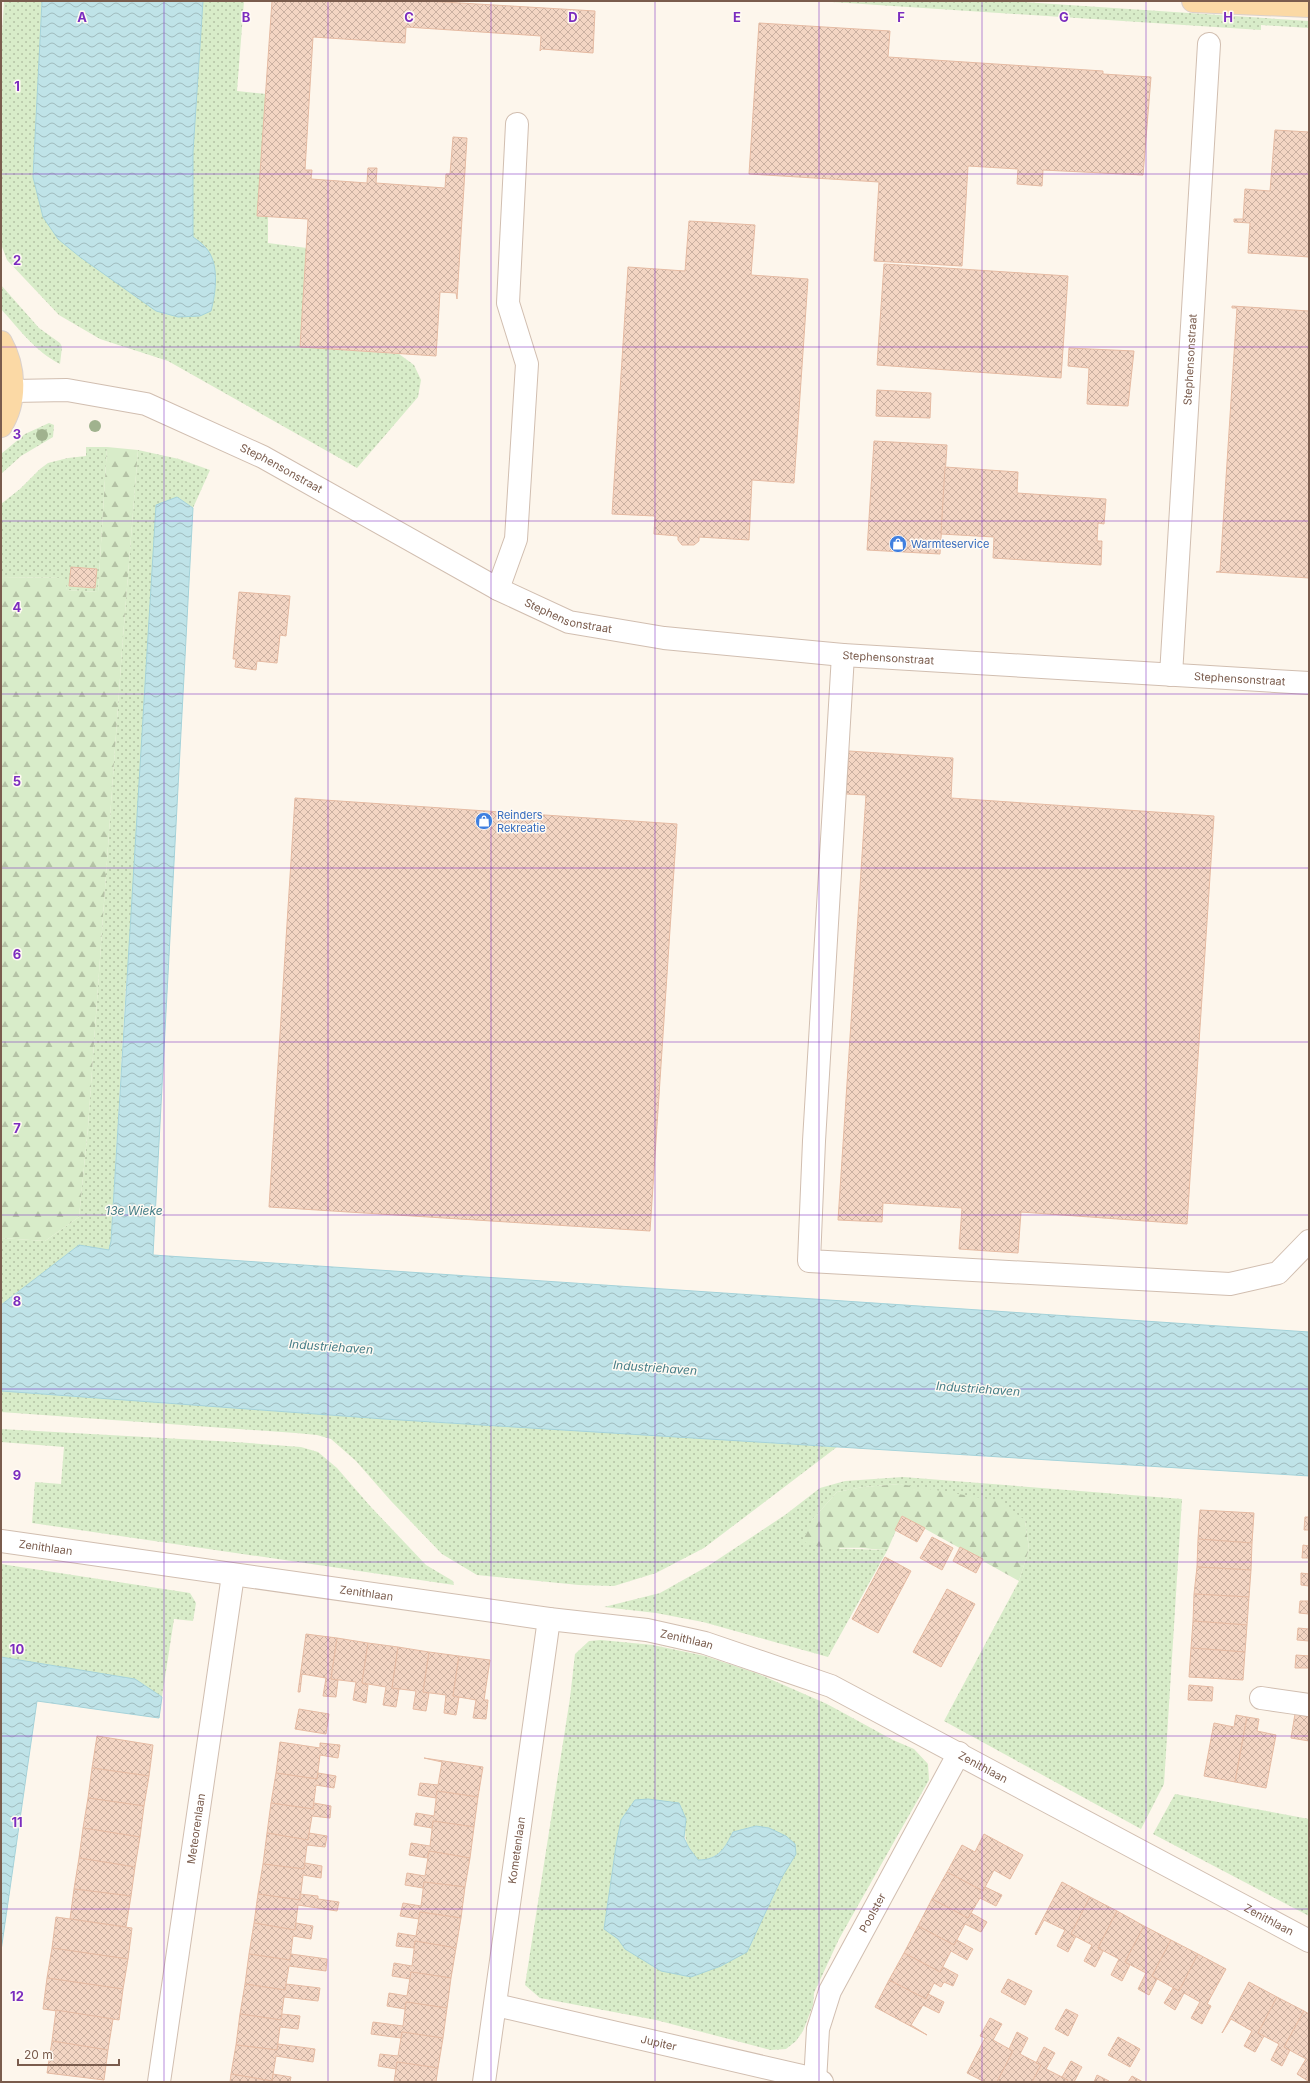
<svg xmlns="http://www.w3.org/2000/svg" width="1310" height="2083" viewBox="0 0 1310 2083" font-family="Inter,sans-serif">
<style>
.grass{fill:url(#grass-dots);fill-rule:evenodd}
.forest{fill:url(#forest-firs)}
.water{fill:url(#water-waves);stroke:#a5d3da}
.building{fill:url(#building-cross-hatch);stroke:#e6bba3}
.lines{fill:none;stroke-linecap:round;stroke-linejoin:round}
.minor-casing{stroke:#d1beb0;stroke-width:24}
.major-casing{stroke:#dad1cd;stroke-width:24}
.minor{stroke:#fff;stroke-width:22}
.major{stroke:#fbd9a5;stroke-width:22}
.tree{fill:#a0b28e}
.grid{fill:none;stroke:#7b2cbf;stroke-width:1;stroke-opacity:0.55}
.labels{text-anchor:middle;stroke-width:3;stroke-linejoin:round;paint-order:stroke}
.street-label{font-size:11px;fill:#7a5c4d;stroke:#fffaf3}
.shop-label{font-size:11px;fill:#366cbe;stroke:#fffaf3;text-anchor:start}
.water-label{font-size:12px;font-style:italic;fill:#437c86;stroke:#fffaf3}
.grid-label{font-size:13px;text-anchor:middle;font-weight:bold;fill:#7b2cbf;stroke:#fffaf3;stroke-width:3;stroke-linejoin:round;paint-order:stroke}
</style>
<defs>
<pattern id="grass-dots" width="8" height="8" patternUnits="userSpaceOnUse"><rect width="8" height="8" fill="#d8ecc9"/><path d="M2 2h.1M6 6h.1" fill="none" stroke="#b4c2a5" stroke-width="1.8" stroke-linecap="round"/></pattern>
<pattern id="forest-firs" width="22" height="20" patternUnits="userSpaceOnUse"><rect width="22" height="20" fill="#d8ecc9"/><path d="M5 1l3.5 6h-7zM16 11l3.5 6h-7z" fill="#b4c2a5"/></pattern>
<pattern id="water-waves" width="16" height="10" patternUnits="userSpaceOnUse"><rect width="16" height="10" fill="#bfe3e8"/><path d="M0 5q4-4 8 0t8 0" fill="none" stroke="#a0bbbe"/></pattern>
<pattern id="building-cross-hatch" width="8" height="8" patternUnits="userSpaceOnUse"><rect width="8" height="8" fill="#f3d5c3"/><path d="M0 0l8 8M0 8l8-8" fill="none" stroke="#cab0a1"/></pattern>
</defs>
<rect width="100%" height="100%" fill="#fdf6ec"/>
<!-- grass -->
<g class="grass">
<polygon points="4,1 42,1 33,177 206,247 193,237 193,152 203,1 244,1 237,91 266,94 257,216 268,217 268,243 307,248 300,347 399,354 414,365 421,380 418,397 357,468 168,361 100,339 59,315 7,260 1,244 1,49"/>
<polygon points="817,1 1007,1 1309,21 1309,28 1261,25 1261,30"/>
<path d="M1,285L39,328L60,343L62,347L60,364C35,351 20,330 1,309Z"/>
<polygon points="49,423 54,425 53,437 21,456 1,474 1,454 25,434"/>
<polygon points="86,447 107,447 98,592 67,590 64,578 1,577 1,504 20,489 40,469 48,463 68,458 86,456"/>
<polygon points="138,450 179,459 210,470 193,508 177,497 126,984 111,1240 109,1250 79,1245 1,1305 1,1238 45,1241 79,1217 88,1127 122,650"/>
<polygon points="1,1391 384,1419 837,1447 704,1548 656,1573 614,1586 579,1585 477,1575 442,1554 391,1501 356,1461 331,1439 317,1435 296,1433 1,1412"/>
<polygon points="1,1429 235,1442 301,1447 318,1452 337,1468 370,1506 426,1565 453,1581 454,1585 32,1523 35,1482 61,1484 64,1447 1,1442"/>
<path d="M903,1477L1182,1499L1164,1784L1141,1829L944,1721L1019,1581L1029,1549L1025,1520L900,1484L863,1487L837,1492L812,1520L840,1549C856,1548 872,1551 888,1549L828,1657L703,1622L656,1613L604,1607L660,1593L708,1566L785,1515L820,1488L845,1481Z"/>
<polygon points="1,1564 190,1593 196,1603 193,1621 174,1619 162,1697 135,1679 1,1657"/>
<path d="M601,1640L653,1645L705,1656L756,1673L827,1704L893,1740L914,1749L928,1764L929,1780L839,1939L814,1993L813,2005L803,2031L796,2041L786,2049L771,2050L656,2020L540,1998L525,1985L570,1698L575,1654L589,1641ZM635,1800L686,1819C684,1840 685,1844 698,1860C718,1860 725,1848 733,1832L756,1826L769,1828L787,1867L747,1952L641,1958L625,1949L618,1939L604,1928L616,1846L621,1820Z"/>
<polygon points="1175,1794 1309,1819 1309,1916 1153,1834"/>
</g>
<!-- forest -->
<g class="forest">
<polygon points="107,447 138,450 122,650 88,1127 79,1217 45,1241 1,1238 1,577 65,578 67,590 98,592"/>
<path d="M900,1484L999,1501L1025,1520L1029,1549L1019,1581L902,1516L888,1549C879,1550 872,1549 863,1548C842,1547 822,1551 802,1541L812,1520L837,1492L863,1487Z"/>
</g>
<!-- water -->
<g class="water">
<path d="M42,1H203L193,152V237C197,240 202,243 205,247C220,262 216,292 211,311L200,316L178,317L156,311L80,257L58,239L43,217L33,177Z"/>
<polygon points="177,497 193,508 153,1255 1309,1332 1309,1476 384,1419 1,1391 1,1305 79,1245 109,1250 111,1241 156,505"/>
<polygon points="1,1657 135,1679 162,1697 159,1718 37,1701 1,1951"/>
<path d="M648,1799L679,1803L686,1819L684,1838L689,1848L698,1860C719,1860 725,1848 733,1832L756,1826L769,1828L786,1836L795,1844L796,1854L782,1877L747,1952L721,1966L691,1977L661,1971L625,1949L618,1939L604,1929L616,1846L621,1820L635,1800Z"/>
</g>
<!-- building -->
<g class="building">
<polygon points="272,1 427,1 595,11 593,53 542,49 540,51 541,36 406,27 405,43 313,37 305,170 312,170 311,179 367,183 368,168 377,168 376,183 445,188 446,174 450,174 453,137 467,138 457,299 456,293 440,292 436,356 300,347 308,219 257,216"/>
<polygon points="759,23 890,31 888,57 1103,71 1103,74 1151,77 1143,175 1043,170 1042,186 1017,184 1018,169 968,166 962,266 874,261 879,182 749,174"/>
<polygon points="1275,130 1309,132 1309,257 1248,253 1250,223 1234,222 1234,219 1243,219 1245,189 1270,191"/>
<polygon points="689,221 755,225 751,275 808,279 794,483 752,480 749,540 699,537 699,541 694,545 682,545 678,540 678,536 654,534 655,516 612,514 628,267 685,271"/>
<polygon points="884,264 1068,276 1061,378 877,365"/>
<polygon points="1232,306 1309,311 1309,578 1216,572 1220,571 1237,308 1232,308"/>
<polygon points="1069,348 1134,351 1128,406 1087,404 1089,368 1068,366"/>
<polygon points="877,390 931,393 930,418 876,416"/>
<polygon points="874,441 947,445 940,554 867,550"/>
<polygon points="945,467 1018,472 1017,493 1106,499 1104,524 1098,523 1097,541 1102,541 1101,565 993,558 994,537 941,534"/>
<polygon points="71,567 97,569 95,588 69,586"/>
<polygon points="239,592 290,596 286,636 280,635 277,663 257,661 256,670 235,667 236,659 233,659"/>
<polygon points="849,751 953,758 951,798 1214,816 1187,1224 1021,1212 1018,1253 959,1249 962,1208 883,1203 882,1222 838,1220 866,795 846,794"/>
<polygon points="295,798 677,824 650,1231 269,1207"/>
<polygon points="1200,1510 1254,1513 1252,1543 1198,1539"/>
<polygon points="902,1516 925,1528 917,1542 895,1530"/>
<polygon points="1305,1517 1309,1517 1309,1530 1304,1530"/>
<polygon points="932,1537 953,1548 942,1570 920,1558"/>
<polygon points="1198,1539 1252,1543 1251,1570 1197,1567"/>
<polygon points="1303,1545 1309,1546 1309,1558 1302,1558"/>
<polygon points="960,1547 983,1559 976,1573 953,1561"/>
<polygon points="885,1557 911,1571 878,1633 852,1619"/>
<polygon points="1197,1567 1251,1570 1249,1597 1194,1594"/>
<polygon points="1301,1573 1309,1574 1309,1586 1301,1585"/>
<polygon points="947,1589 975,1604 941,1667 913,1652"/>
<polygon points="1194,1594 1249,1597 1247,1625 1193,1621"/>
<polygon points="1300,1601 1309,1601 1309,1614 1299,1613"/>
<polygon points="1193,1621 1247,1625 1245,1652 1191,1648"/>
<polygon points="1298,1628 1309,1629 1309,1641 1297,1640"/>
<polygon points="306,1634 337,1638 331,1679 338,1680 336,1697 323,1696 326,1678 302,1674 300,1692 298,1692"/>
<polygon points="337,1638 368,1643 362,1683 368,1685 366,1703 353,1700 356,1682 331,1679"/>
<polygon points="368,1643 398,1647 392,1688 399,1689 396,1707 383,1705 386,1687 362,1683"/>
<polygon points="398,1647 429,1652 423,1692 429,1693 426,1711 413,1709 416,1691 392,1688"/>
<polygon points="1191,1648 1245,1652 1243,1680 1189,1677"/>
<polygon points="429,1652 459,1656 453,1696 459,1697 456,1715 444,1713 446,1695 423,1692"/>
<polygon points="1296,1655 1309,1656 1309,1668 1295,1668"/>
<polygon points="459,1656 490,1660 484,1700 488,1700 486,1719 473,1718 476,1700 453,1696"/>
<polygon points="1189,1685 1213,1687 1212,1701 1188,1700"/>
<polygon points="299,1709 329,1714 326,1734 295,1729"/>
<polygon points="1295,1714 1309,1717 1309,1741 1291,1738"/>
<polygon points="1236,1715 1247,1717 1235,1782 1204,1776 1214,1723 1234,1727"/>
<polygon points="1247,1717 1259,1719 1257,1731 1276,1735 1266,1788 1235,1782"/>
<polygon points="97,1736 153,1745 149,1776 92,1768"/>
<polygon points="280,1742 320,1748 320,1743 340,1745 338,1758 320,1755 317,1779 276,1773"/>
<polygon points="424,1758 483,1767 478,1797 437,1791 436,1798 418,1795 420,1783 438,1785 442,1762"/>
<polygon points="92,1768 149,1776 144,1806 88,1798"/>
<polygon points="276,1773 317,1779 318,1773 336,1776 334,1788 316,1785 313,1809 271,1803"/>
<polygon points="437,1791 478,1797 474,1827 433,1821 432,1828 414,1825 416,1813 434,1816"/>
<polygon points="88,1798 144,1806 140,1837 83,1828"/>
<polygon points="271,1803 313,1809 314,1803 331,1806 330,1818 312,1816 308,1840 267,1833"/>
<polygon points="433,1821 474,1827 470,1858 429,1851 427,1858 409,1855 411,1843 430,1846"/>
<polygon points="83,1828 140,1837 135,1867 79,1858"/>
<polygon points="267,1833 308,1840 309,1833 327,1836 325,1847 307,1845 304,1869 263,1864"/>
<polygon points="984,1834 1023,1855 1010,1879 994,1870 983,1891 947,1872 962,1845 975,1852"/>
<polygon points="429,1851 470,1858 465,1887 424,1882 423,1888 405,1885 407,1873 425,1876"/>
<polygon points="79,1858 135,1867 131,1896 74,1889"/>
<polygon points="305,1863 322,1866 321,1878 303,1875 300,1900 258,1894 263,1864 304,1869"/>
<polygon points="947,1872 983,1891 985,1887 1002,1895 996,1906 980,1898 968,1918 932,1899"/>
<polygon points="424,1882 465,1887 461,1918 420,1912 419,1919 400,1916 403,1903 421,1906"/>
<polygon points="1062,1882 1090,1897 1071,1934 1076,1936 1068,1952 1057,1946 1065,1930 1044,1920 1036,1935 1035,1934"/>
<polygon points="74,1889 131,1896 126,1927 70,1919"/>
<polygon points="258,1894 300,1900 300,1894 318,1896 318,1899 339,1902 337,1911 298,1905 295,1930 254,1923"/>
<polygon points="1090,1897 1117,1911 1098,1948 1103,1951 1095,1967 1084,1961 1092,1945 1071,1934"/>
<polygon points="932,1899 968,1918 971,1913 987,1922 981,1932 965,1924 954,1945 918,1926"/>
<polygon points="1117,1911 1144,1926 1125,1962 1130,1965 1122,1981 1111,1975 1119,1959 1098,1948"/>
<polygon points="420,1912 461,1918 456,1948 415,1941 414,1948 396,1946 398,1933 416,1936"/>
<polygon points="56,1917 132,1928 128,1959 52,1948"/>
<polygon points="254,1923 295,1930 296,1923 313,1926 311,1939 293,1936 290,1960 249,1954"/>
<polygon points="918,1926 954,1945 957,1940 973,1949 967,1960 951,1951 940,1972 904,1953"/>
<polygon points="1144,1926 1171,1940 1152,1976 1157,1979 1149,1995 1138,1989 1146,1973 1125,1962"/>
<polygon points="1171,1940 1198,1954 1179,1991 1152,1976"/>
<polygon points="415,1941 456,1948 451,1978 411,1972 410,1979 392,1976 394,1963 412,1966"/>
<polygon points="52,1948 128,1959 123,1989 47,1978"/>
<polygon points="904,1953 940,1972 943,1967 958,1975 953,1986 944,1982 941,1987 934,1983 926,1999 889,1980"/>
<polygon points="249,1954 290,1960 291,1954 327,1959 326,1971 289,1966 285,1990 245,1984"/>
<polygon points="1198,1954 1226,1969 1207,2004 1211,2006 1202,2024 1191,2018 1200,2002 1184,1993 1175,2010 1164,2003 1173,1988 1179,1991"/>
<polygon points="411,1972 451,1978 447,2008 406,2002 405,2009 387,2006 389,1993 407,1996"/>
<polygon points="47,1978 123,1989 119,2020 43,2009"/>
<polygon points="1008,1979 1032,1991 1025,2005 1001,1992"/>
<polygon points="889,1980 926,1999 928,1994 944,2002 939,2013 923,2005 911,2025 927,2035 875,2007"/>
<polygon points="1249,1982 1277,1997 1258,2033 1264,2036 1255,2052 1244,2046 1252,2031 1231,2019 1222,2033"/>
<polygon points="245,1984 285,1990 286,1984 320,1988 318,2001 284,1997 281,2020 240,2014"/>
<polygon points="1277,1997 1304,2011 1284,2047 1290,2050 1282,2066 1271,2060 1279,2044 1258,2033"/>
<polygon points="406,2002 447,2008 443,2038 402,2032 401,2038 371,2034 373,2022 403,2026"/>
<polygon points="1066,2009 1078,2015 1068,2036 1055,2029"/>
<polygon points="56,2010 113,2019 108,2050 52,2041"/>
<polygon points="1304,2011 1309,2014 1308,2081 1297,2074 1306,2059 1284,2047"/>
<polygon points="240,2014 281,2020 282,2014 300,2016 298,2029 280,2027 277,2050 236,2045"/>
<polygon points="990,2018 1002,2024 993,2040 1013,2051 997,2082 985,2082 967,2073 985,2038 980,2036"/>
<polygon points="402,2032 443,2038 438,2068 397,2062 396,2069 378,2066 380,2054 398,2056"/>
<polygon points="1017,2032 1028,2038 1020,2054 1041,2065 1032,2082 997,2082 1013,2051 1009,2049"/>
<polygon points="1118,2037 1140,2049 1130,2067 1108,2055"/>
<polygon points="52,2041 108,2050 104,2080 47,2073"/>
<polygon points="278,2044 315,2049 313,2062 276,2056 272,2081 231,2074 236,2045 277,2050"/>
<polygon points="1044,2047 1055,2053 1046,2069 1068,2080 1067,2082 1032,2082 1041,2065 1036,2063"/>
<polygon points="1071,2061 1082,2067 1074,2082 1067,2082 1068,2080 1062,2077"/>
<polygon points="397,2062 438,2068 436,2082 394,2082"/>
<polygon points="231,2074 272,2081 273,2074 291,2077 290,2082 230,2082"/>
<polygon points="1097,2075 1109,2081 1109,2082 1094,2082"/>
<polygon points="1132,2076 1143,2082 1128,2082"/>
</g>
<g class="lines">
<defs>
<g id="minor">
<path id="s1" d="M13,391L67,390L146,404L263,457L498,589L569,622L664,638L843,655L1309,683"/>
<polyline points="498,589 516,539 527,364 508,303 517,124"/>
<polyline points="843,655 814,1141 809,1261 1230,1284 1278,1273 1309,1241"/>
<path id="s2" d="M1171,675L1209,44"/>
<path id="s3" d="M1,1541L549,1619L647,1630L705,1643L831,1686L1309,1941"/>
<polyline points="1261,1698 1309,1705"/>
<path id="s4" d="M496,2005L815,2079L822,2082"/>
<path id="s5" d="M159,2082L233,1575"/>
<path id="s6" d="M484,2082L549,1619"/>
<path id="s7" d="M815,2082L818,2029L830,1991L959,1753"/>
</g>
<g id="major">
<polyline points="1193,1 1309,6"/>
<path d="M1,342C15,367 17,401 1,426"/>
</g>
</defs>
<!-- minor casing -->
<use href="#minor" class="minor-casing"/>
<!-- major casing -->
<use href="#major" class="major-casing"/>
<!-- minor -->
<use href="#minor" class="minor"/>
<!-- major -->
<use href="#major" class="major"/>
</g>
<!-- trees -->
<g class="tree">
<circle cx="95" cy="426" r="6"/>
<circle cx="42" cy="435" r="6"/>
</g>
<!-- grid -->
<path class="grid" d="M164,1V2082M328,1V2082M491,1V2082M655,1V2082M819,1V2082M982,1V2082M1146,1V2082M1,174H1309M1,347H1309M1,521H1309M1,694H1309M1,868H1309M1,1042H1309M1,1215H1309M1,1389H1309M1,1562H1309M1,1736H1309M1,1909H1309"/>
<!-- icons -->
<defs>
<symbol id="shop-disc" viewBox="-11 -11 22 22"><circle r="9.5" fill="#3f7fe0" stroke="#fffaf3"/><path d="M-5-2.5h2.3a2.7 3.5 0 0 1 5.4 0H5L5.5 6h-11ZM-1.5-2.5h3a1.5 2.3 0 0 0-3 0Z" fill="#fff"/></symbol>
</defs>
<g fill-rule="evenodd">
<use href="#shop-disc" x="888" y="534" width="20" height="20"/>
<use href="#shop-disc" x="474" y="811" width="20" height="20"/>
</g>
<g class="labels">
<!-- street labels -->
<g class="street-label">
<text dy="4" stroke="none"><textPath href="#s2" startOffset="316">Stephensonstraat</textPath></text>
<text dy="4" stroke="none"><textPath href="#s1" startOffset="284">Stephensonstraat</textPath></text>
<text dy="4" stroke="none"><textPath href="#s1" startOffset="608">Stephensonstraat</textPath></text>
<text dy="4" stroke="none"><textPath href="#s1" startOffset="932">Stephensonstraat</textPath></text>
<text dy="4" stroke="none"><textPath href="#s1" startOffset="1284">Stephensonstraat</textPath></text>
<text dy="4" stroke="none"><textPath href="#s3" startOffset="45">Zenithlaan</textPath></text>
<text dy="4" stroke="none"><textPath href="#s3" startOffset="369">Zenithlaan</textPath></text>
<text dy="4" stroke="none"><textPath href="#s3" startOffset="693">Zenithlaan</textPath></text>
<text dy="4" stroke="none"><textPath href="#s3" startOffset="1017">Zenithlaan</textPath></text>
<text dy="4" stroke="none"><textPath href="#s5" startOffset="256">Meteorenlaan</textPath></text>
<text dy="4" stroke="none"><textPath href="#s6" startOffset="234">Kometenlaan</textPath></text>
<text dy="4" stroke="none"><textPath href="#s7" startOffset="182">Poolster</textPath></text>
<text dy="4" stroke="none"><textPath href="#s3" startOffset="1341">Zenithlaan</textPath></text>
<text dy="4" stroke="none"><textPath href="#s4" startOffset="167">Jupiter</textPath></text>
</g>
<!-- shop labels -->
<g class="shop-label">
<text x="911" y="548">Warmteservice</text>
<text x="497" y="819">Reinders<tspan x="497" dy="13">Rekreatie</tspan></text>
</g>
<!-- water labels -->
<g class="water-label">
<text x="134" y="1215">13e Wieke</text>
<text transform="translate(331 1347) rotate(4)" y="4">Industriehaven</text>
<text transform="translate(655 1368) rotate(4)" y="4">Industriehaven</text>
<text transform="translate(978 1389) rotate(4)" y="4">Industriehaven</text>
</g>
</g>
<g class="grid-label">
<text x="82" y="22">A</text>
<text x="246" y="22">B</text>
<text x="409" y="22">C</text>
<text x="573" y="22">D</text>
<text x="737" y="22">E</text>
<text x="901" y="22">F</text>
<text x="1064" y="22">G</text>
<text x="1228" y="22">H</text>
<text x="17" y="91">1</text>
<text x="17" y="265">2</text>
<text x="17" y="439">3</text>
<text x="17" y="612">4</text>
<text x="17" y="786">5</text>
<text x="17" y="959">6</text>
<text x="17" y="1133">7</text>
<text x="17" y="1306">8</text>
<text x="17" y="1480">9</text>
<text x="17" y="1654">10</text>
<text x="17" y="1827">11</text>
<text x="17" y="2001">12</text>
</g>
<!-- border -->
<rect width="1310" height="2083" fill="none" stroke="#7a5c4d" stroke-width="4"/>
<!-- scale -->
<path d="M18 2059v6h101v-6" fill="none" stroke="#7a5c4d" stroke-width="2"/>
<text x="24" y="2059" font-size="12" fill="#7a5c4d" stroke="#fffaf3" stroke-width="3" paint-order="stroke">20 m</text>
</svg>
